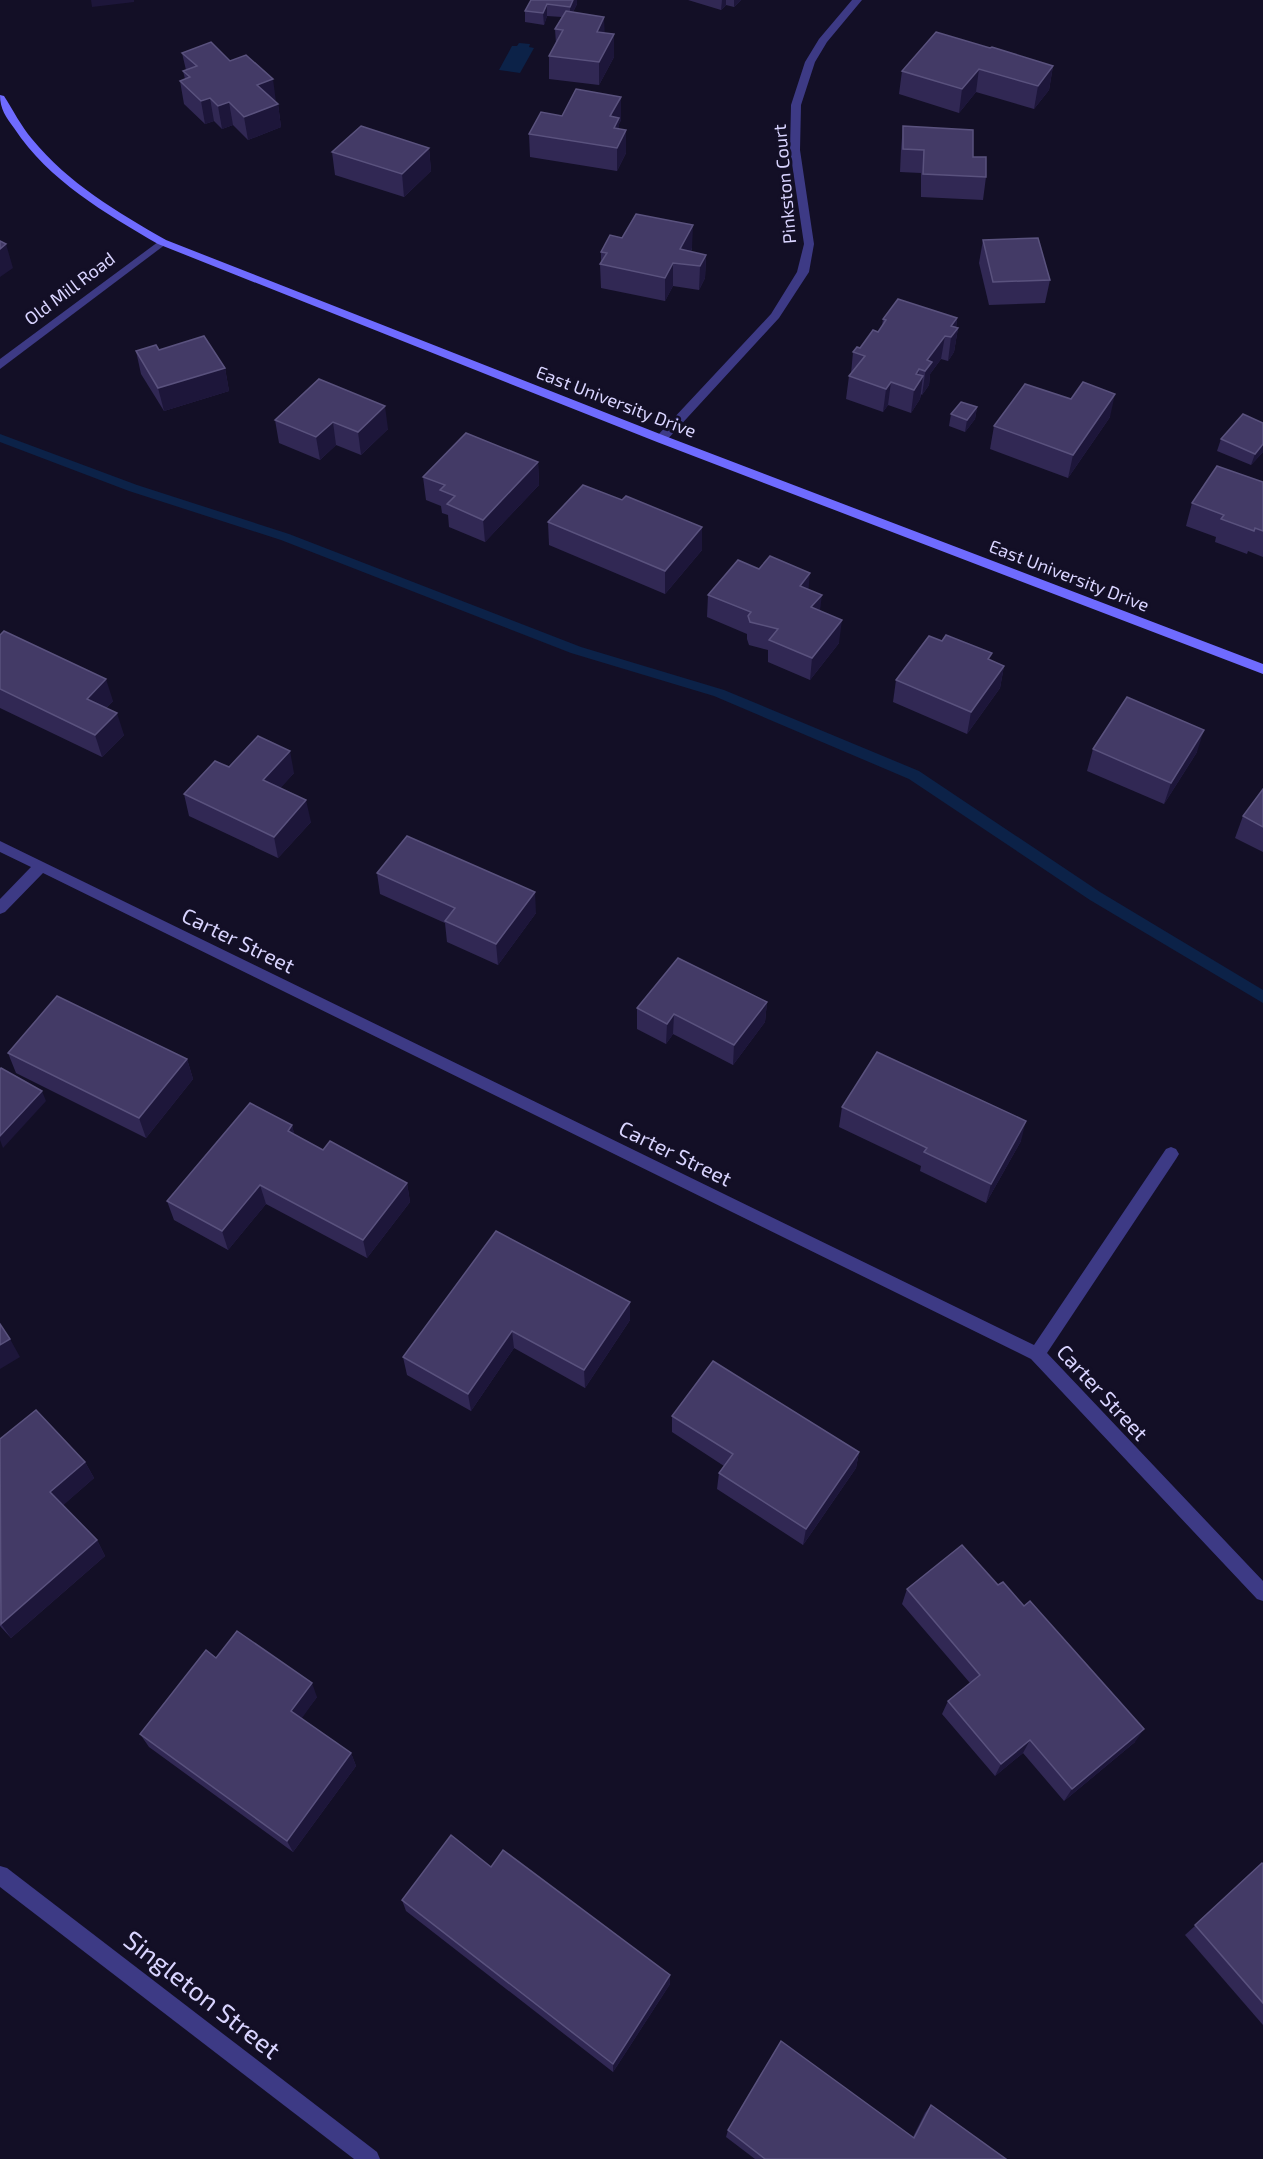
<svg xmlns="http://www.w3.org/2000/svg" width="1263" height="2159" viewBox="0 0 1263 2159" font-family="'Exo 2',sans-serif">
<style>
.water{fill:#0c2248}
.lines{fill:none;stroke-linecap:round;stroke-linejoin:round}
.stream{fill:#0c2248;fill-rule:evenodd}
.street{fill:#3d3a85;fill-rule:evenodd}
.secondary{fill:#6f6bff;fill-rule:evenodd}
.wall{fill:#312854}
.shaded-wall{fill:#1d163a}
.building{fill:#433a66;stroke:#5a527e;stroke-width:1.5}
.labels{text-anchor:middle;stroke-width:6;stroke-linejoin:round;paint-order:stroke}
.far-street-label{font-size:18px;fill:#d9d4ff;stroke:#130f26}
.street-label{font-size:21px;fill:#d9d4ff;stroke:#130f26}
.near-street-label{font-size:26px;fill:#d9d4ff;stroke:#130f26}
</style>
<rect width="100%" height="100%" fill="#130f26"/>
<!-- water -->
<polygon class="water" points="519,43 530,44 529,47 534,48 520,73 499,70 512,46 517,46"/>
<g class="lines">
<!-- stream -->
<polygon class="stream" points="0,434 137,485 289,534 581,647 724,690 919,771 1100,892 1263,990 1263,1003 1090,900 909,779 714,696 571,653 281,540 129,491 0,442"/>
<!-- street -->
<g class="street">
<polygon points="852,0 862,0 827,42 815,62 801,105 800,150 814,244 809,272 779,318 665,442 657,442 657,436 771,314 797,272 804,244 790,150 791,105 805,62 819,39"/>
<polygon points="162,239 166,240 166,244 0,369 0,359"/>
<polygon points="0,841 1034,1345 1166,1149 1171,1147 1176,1149 1179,1154 1176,1159 1047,1353 1263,1581 1263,1601 1257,1599 1031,1359 43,873 5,912 0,914 0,899 31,867 0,852"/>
<polygon points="0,1866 7,1868 377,2152 380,2159 354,2159 0,1887"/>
</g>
<!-- secondary -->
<path class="secondary" d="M0,95L4,96C13,110 21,126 32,139C68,183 117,212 166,240L665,436L1263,664V674L657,442L158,244C105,213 49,181 14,128C6,117 0,109 0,95Z"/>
</g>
<!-- wall -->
<g class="wall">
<polygon points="531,0 577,0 577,4 573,12 604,33 614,57 599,85 549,79 549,56 556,44 555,29 562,17 547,16 544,25 525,22 525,11"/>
<polygon points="688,0 741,0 734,7 726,5 721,10"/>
<polygon points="182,53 276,102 278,104 281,127 248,140 233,125 222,129 214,121 205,124 184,104 180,81 185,79 183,71 186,70"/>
<polygon points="1053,66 1049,90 1034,109 976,92 959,113 899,94 902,71"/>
<polygon points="562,116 621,120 619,124 619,129 626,130 626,153 617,171 530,157 529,134"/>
<polygon points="903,126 973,157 986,177 983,200 921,197 921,173 900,172 901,149"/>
<polygon points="429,148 431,171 404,197 335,175 332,152"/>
<polygon points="622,238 692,248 691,252 706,255 705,278 699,290 673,286 665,301 601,288 600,264 601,262 601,252"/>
<polygon points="983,240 1050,280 1045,303 989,305 979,263"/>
<polygon points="957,318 956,328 958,328 954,352 948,361 941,359 930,374 929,385 922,395 921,394 920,399 911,413 888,405 883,412 846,399 849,376 851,374 853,352 860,348 878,332 882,326 883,319"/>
<polygon points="159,350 225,368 229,391 164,411 141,374 136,351"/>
<polygon points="319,379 388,429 361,455 336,445 320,460 279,443 275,420"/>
<polygon points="977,407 975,419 965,432 949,426 951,414"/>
<polygon points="1110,417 1068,478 990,449 994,426"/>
<polygon points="1263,423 1263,452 1251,465 1217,451 1221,439"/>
<polygon points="538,462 539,485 485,542 449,527 448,515 442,513 441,506 426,500 423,477"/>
<polygon points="1263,482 1263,557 1248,551 1247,554 1215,542 1216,537 1186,526 1192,503"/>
<polygon points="622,500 702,550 665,594 549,545 548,522"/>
<polygon points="809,590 839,643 810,680 768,662 768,650 749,645 747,639 747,634 707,617 708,595"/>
<polygon points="0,635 113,701 106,708 124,735 102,757 0,708"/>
<polygon points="991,660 1004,666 1000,688 967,734 893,702 896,680"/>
<polygon points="1093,749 1197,752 1164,804 1087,771"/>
<polygon points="229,767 294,773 280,788 311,822 278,858 189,816 184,794"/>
<polygon points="1263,789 1263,852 1235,838 1243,816"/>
<polygon points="377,873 536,913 498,965 447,942 445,923 380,894"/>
<polygon points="767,1002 765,1022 733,1065 673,1034 666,1044 637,1029 637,1008"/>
<polygon points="8,1053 187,1059 193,1079 146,1138 16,1073"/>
<polygon points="842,1107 1021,1141 986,1203 920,1171 921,1166 839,1127"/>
<polygon points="292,1125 294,1134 323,1150 407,1183 410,1202 367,1258 266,1204 228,1250 174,1220 167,1201"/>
<polygon points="630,1302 630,1320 585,1388 514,1348 471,1411 407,1375 403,1357"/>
<polygon points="672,1416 859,1452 856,1468 803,1545 717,1489 719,1473 724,1466 672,1432"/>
<polygon points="0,1439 85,1462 94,1478 63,1505 97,1540 105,1556 11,1638 0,1626"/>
<polygon points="907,1589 1135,1742 1064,1801 1023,1753 995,1776 942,1714 948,1701 970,1683 902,1604"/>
<polygon points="216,1658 317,1697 301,1718 351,1753 356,1766 293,1852 149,1747 140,1734"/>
<polygon points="1263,1864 1263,2025 1185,1935"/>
<polygon points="491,1867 670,1984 613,2072 406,1911 402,1900"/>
<polygon points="931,2105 1006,2159 755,2159 726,2137 728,2130 913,2137 925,2113"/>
</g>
<!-- shaded-wall -->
<g class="shaded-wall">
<polygon points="91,0 134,0 134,2 92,7"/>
<polygon points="573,0 577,0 577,4 570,18 570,7"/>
<polygon points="722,0 726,0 726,5 721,10"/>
<polygon points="734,0 741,0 734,7"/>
<polygon points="547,4 547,16 544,25 543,13"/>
<polygon points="604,17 605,40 597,32"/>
<polygon points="614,34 614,57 599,85 599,62"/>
<polygon points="1053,66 1049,90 1034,109 1038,86"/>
<polygon points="979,69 976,92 959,113 962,89"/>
<polygon points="273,79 276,102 257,85"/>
<polygon points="621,97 621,120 619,124 619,141 610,116"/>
<polygon points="210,98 214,121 205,124 201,101"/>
<polygon points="229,102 233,125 222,129 218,106"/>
<polygon points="278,104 281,127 248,140 244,117"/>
<polygon points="626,130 626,153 617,171 617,148"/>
<polygon points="429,148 431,171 404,197 402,174"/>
<polygon points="693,225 692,248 684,264 680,249"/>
<polygon points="6,244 13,268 0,277 0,249"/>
<polygon points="706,255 705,278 699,290 700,266"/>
<polygon points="673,263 673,286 665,301 665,278"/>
<polygon points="957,318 955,332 958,328 954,352 948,361 951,337 951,326"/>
<polygon points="945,336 941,359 930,374 929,385 922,395 927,360"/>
<polygon points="225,368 229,391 164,411 158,388"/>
<polygon points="919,369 917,385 923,376 920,399 911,413 916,374"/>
<polygon points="891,382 888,405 883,412 886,389"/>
<polygon points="1115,394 1110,417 1068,478 1073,455"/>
<polygon points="385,406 388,429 361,455 358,432"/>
<polygon points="977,407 975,419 965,432 967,420"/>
<polygon points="333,422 336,445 320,460 316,437"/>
<polygon points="1263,444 1263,452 1251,465 1255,454"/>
<polygon points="538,462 539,485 485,542 483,520"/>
<polygon points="702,527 702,550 665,594 665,571"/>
<polygon points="810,573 808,595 800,586"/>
<polygon points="822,595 819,618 811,607"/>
<polygon points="842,620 839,643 810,680 812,658"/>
<polygon points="1004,666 1000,688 967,734 971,712"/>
<polygon points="106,679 113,701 93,721 87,699"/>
<polygon points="117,713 124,735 102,757 95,735"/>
<polygon points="1204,730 1197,752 1164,804 1171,783"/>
<polygon points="290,751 294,773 268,802 263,780"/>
<polygon points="306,800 311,822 278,858 274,837"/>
<polygon points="535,892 536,913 498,965 496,944"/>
<polygon points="767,1002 765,1022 733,1065 734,1045"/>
<polygon points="674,1014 673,1034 666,1044 667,1024"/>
<polygon points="187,1059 193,1079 146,1138 139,1118"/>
<polygon points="42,1091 46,1101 3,1148 0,1140 0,1136"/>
<polygon points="1026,1121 1021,1141 986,1203 991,1184"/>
<polygon points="292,1125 297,1145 288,1131"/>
<polygon points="407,1183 410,1202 367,1258 363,1240"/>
<polygon points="260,1185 266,1204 228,1250 222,1231"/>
<polygon points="630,1302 630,1320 585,1388 584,1370"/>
<polygon points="512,1331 514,1348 471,1411 468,1394"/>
<polygon points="10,1339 20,1357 0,1369 0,1345"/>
<polygon points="859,1452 856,1468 803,1545 806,1529"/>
<polygon points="85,1462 94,1478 60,1508 50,1492"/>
<polygon points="97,1540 105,1556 11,1638 1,1624"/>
<polygon points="312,1683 317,1697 297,1725 291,1711"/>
<polygon points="1144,1729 1135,1742 1064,1801 1072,1789"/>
<polygon points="1030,1740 1023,1753 995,1776 1001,1764"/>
<polygon points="351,1753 356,1766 293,1852 287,1841"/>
<polygon points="670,1975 670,1984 613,2072 613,2064"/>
</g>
<!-- building -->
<g class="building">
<polygon points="531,0 573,0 570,7 547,4 543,13 525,11"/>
<polygon points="566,11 604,17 597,32 614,34 599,62 549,56 563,30 555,29"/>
<polygon points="936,32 990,48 992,47 1053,66 1038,86 979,69 962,89 902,71"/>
<polygon points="211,42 230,61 246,55 273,79 257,85 278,104 244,117 229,102 218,106 210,98 201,101 180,81 190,77 183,71 197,66 182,53"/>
<polygon points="576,89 621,97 610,116 619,118 614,128 626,130 617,148 529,134 541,112 562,116"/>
<polygon points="361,126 429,148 402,174 332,152"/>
<polygon points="903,126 973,130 973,157 986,157 986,177 923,174 924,150 903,149"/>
<polygon points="636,214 693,225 680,249 706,255 700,266 673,263 665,278 600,264 607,253 601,252 610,235 622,238"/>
<polygon points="1038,238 1050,280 993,282 983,240"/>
<polygon points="0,241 6,244 0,249"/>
<polygon points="898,299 957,318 951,326 958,328 951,337 945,336 927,360 932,362 925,371 919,369 916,374 923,376 914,390 891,382 886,389 849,376 865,356 853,352 857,347 860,348 873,330 878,332 886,320 883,319"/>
<polygon points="204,336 225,368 158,388 136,351 156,345 159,350"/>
<polygon points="319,379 385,406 358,432 333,422 316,437 275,420"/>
<polygon points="1083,382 1115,394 1073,455 994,426 1025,384 1071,399"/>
<polygon points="961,402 977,407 967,420 951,414"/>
<polygon points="1243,414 1263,423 1263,444 1255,454 1221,439"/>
<polygon points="466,433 538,462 483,520 447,504 455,496 440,490 445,485 423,477"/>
<polygon points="1217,466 1263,482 1263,531 1255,528 1254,531 1221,519 1224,515 1192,503"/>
<polygon points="583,485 622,500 626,496 702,527 665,571 548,522"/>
<polygon points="770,556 810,573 800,586 822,595 811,607 842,620 812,658 769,640 778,629 750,622 748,616 751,612 708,595 738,560 759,569"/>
<polygon points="4,631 106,679 87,699 117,713 95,735 0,689 0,635"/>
<polygon points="946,635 992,653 988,659 1004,666 971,712 896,680 929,636 942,641"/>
<polygon points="1127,697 1204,730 1171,783 1093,749"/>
<polygon points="258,736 290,751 263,780 306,800 274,837 184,794 215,761 229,767"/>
<polygon points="1263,789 1263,827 1243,816"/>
<polygon points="407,836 535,892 496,944 445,921 455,908 377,873"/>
<polygon points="678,958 767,1002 734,1045 674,1014 667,1024 637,1008"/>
<polygon points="57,996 187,1059 139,1118 8,1053"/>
<polygon points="877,1052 1026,1121 991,1184 924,1152 927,1148 842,1107"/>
<polygon points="1,1068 42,1091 0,1136 0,1070"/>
<polygon points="250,1103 292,1125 288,1131 323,1150 330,1141 407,1183 363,1240 260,1185 222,1231 167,1201"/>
<polygon points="496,1231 630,1302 584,1370 512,1331 468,1394 403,1357"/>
<polygon points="0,1324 10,1339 0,1345"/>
<polygon points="713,1361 859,1452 806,1529 719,1473 733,1454 672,1416"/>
<polygon points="36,1410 85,1462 50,1492 97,1540 1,1624 0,1439"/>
<polygon points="962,1545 998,1585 1003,1582 1024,1606 1030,1601 1144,1729 1072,1789 1030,1740 1001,1764 948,1701 980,1675 907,1589"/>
<polygon points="237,1631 312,1683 291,1711 351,1753 287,1841 140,1734 206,1650 216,1658"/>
<polygon points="451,1835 491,1867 503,1850 670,1975 613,2064 402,1900"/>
<polygon points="1262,1863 1263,1864 1263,2003 1195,1925"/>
<polygon points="781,2041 914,2138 931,2105 1006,2159 765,2159 728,2130"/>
</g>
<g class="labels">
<!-- far-street labels -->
<g class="far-street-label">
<text transform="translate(785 184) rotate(-95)" y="6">Pinkston Court</text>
<text transform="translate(70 289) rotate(-37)" y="6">Old Mill Road</text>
<text transform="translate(616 402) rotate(21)" y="6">East University Drive</text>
<text transform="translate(1069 576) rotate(21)" y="6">East University Drive</text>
</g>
<!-- street labels -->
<g class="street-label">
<text transform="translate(238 941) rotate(26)" y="7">Carter Street</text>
<text transform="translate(675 1154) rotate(26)" y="7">Carter Street</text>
<text transform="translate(1102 1393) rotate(47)" y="7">Carter Street</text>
</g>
<!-- near-street labels -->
<g class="near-street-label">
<text transform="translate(202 1995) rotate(38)" y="9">Singleton Street</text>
</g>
</g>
</svg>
